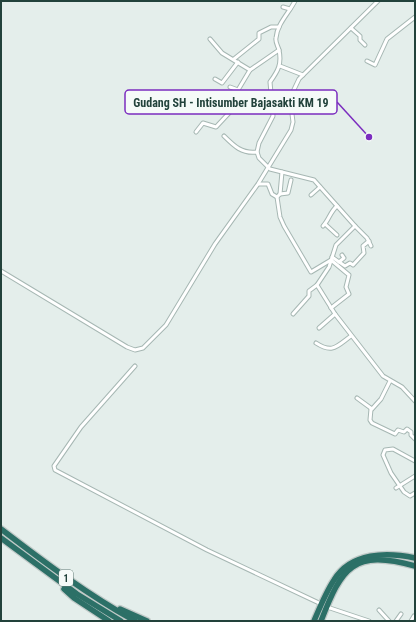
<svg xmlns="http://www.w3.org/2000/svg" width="416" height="622" viewBox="0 0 416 622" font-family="'Roboto Condensed',sans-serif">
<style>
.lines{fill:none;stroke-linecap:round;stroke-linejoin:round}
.minor-casing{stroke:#a6b7b3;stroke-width:5}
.motorway-casing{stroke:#c1cac8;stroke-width:8}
.minor{stroke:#fff;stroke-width:3}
.motorway{stroke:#2c7067;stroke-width:5.5}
.labels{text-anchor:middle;stroke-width:3.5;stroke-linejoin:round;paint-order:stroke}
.shield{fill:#f5faf8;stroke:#617974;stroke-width:1}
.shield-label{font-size:10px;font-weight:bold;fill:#22423b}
.leader{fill:none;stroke:#7b2cbf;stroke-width:1.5}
.callout-dot{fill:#7b2cbf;stroke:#f5faf8;stroke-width:1.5}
.callout{fill:#f5faf8;stroke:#7b2cbf;stroke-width:1.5}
.callout-label{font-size:12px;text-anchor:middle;font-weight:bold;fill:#22423b}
</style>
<rect width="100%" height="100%" fill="#e4eeeb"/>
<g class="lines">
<defs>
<g id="minor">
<path d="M295,1C289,13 277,24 276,38C275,42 278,46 279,50C282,64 278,71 270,82L273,116L259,143L257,152L259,158L270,169L314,180L355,226L336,245L329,267L317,285L335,314L383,376L402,387L415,401"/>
<polyline points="283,7 290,9"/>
<polyline points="351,28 360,36 360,40 365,45"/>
<polyline points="210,39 222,53 250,70 279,50"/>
<polyline points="234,59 259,39 259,33 271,27 279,27"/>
<polyline points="367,61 375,65 387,39 415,17"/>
<polyline points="280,66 303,75"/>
<polyline points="215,79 222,83 238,62"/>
<polyline points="230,87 238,90"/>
<polyline points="261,104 272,101"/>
<polyline points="196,132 203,123 216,127 230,112 239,98 238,90 250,70"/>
<path d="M224,136C234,146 242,154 257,152"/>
<polyline points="282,172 280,194 277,197 280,217 284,226 311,272 331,260 349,275 346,287 349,294 331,308"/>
<polyline points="259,184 268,184 272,194 277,197"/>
<polyline points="280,194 288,193 291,180"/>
<polyline points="311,195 320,187"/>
<polyline points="325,224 337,235"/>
<path d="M323,226C329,220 330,212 337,206"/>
<polyline points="355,226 367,238 371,246"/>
<polyline points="332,257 345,266 350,263 353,265 364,253 363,246 369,241"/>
<polyline points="339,262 344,258 342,255"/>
<polyline points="1,271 127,347 135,350 143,348 166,325 215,244 258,184 291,130 293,122 290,98 299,79 378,1"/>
<polyline points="293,314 309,296 309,291 317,285"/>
<polyline points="319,328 335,314"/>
<path d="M316,343C333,354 337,346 351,336"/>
<polyline points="135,366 81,427 54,466 55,470 207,550 319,603"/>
<polyline points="357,398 372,409 381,399 390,381"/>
<polyline points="371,409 370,420 372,423 395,434 398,430 404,432 407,429 411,432 411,435 415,439"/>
<polyline points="415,461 393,449 385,450 383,455 391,473 404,492 410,496 415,493"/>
<polyline points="396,488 415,476"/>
<polyline points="330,608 369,621"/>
<polyline points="379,610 389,621"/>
<polyline points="396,621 401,614"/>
<polyline points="411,621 414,616"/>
</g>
<g id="motorway">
<path d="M1,529C44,562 88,595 135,621"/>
<polyline points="1,538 77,594 121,621"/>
<polyline points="64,589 74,598 109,621"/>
<polyline points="120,609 147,621"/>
<path d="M314,621C320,607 326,592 334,580C351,552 387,552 415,558"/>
<path d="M321,621C342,567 353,549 415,566"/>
</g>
</defs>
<!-- minor casing -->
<use href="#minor" class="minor-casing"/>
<!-- motorway casing -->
<use href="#motorway" class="motorway-casing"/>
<!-- minor -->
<use href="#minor" class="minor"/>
<!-- motorway -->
<use href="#motorway" class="motorway"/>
</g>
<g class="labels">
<!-- shield labels -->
<rect class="shield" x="59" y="570" width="14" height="16" rx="3"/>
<g class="shield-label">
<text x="66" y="582">1</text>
</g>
</g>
<!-- callouts -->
<path class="leader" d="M369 137L337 102"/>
<circle class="callout-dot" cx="369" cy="137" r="4"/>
<rect class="callout" x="125" y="90" width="212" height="24" rx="4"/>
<g class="callout-label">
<text x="231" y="107">Gudang SH - Intisumber Bajasakti KM 19</text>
</g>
<!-- border -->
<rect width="416" height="622" fill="none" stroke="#22423b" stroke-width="4"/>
</svg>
